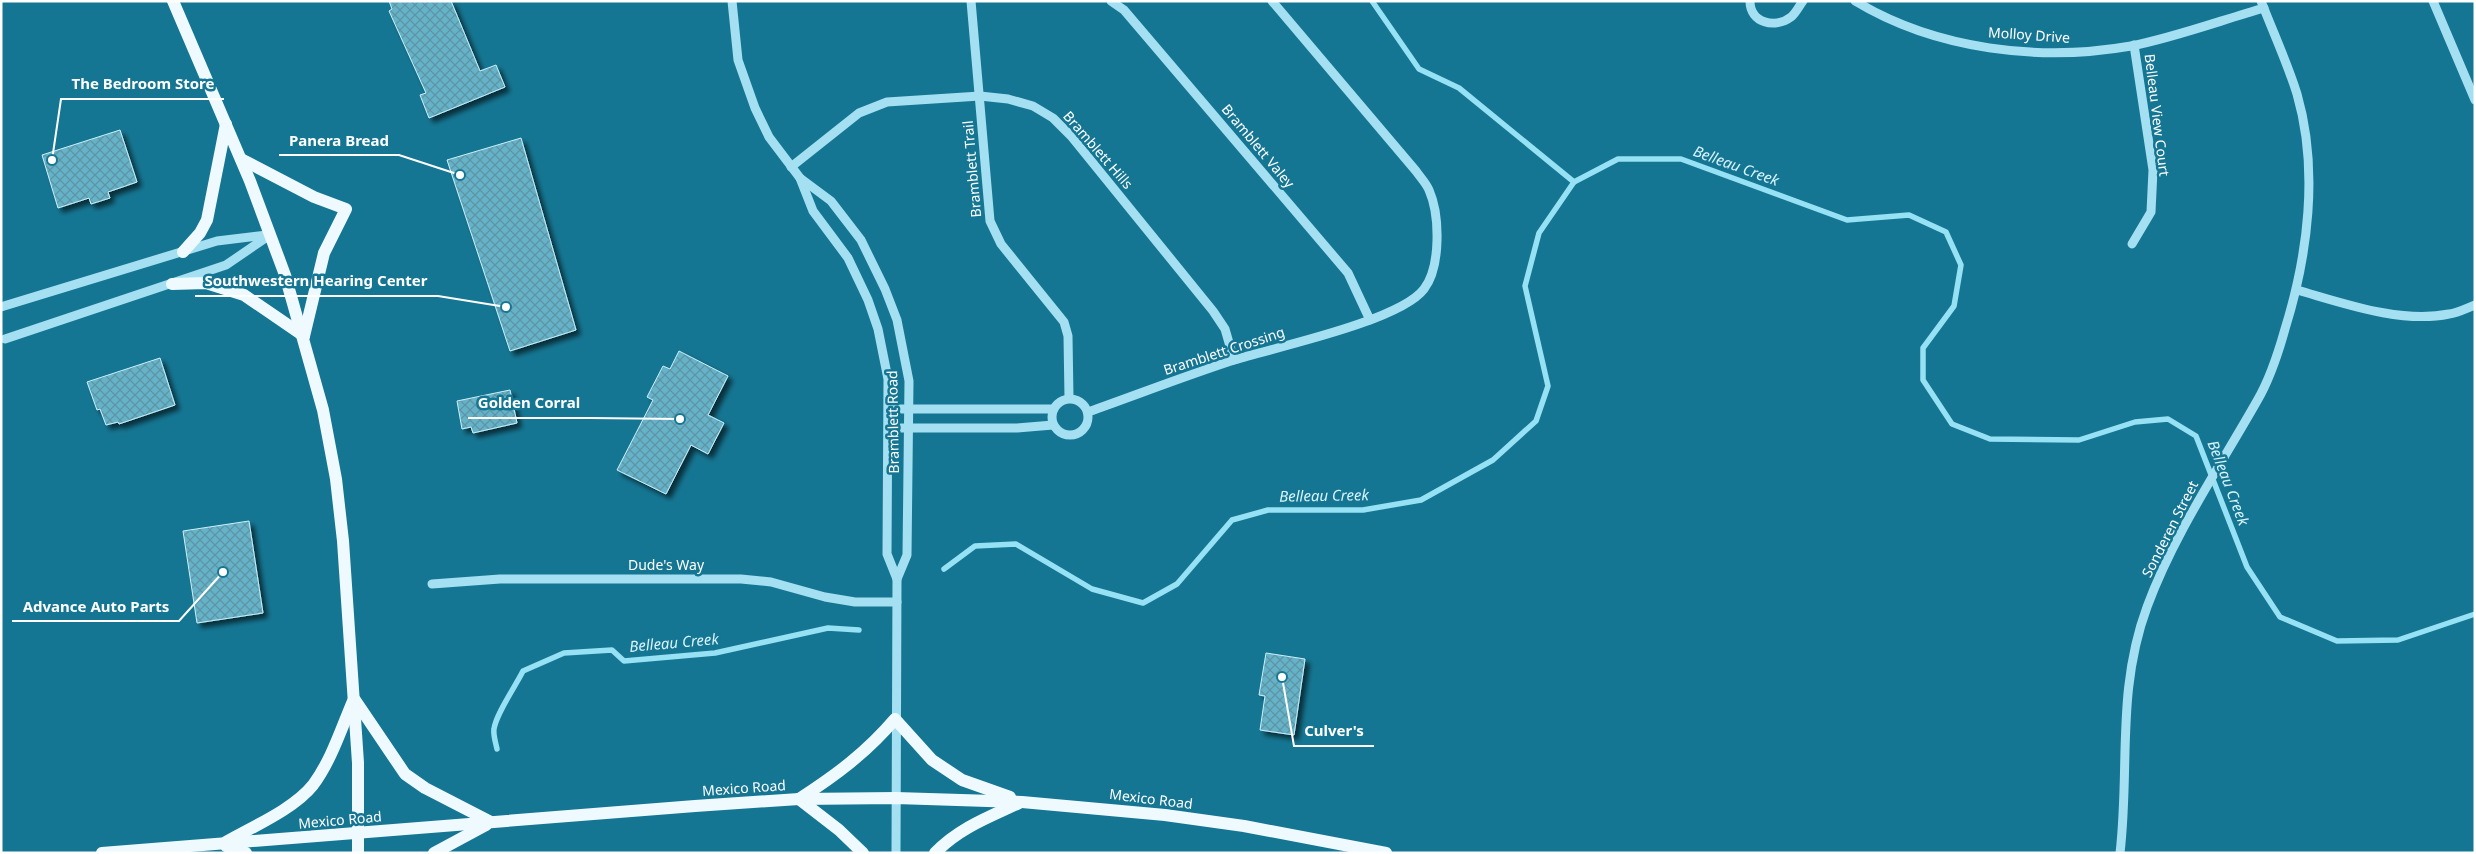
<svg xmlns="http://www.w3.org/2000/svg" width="2476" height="854" viewBox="0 0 2476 854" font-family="'Noto Sans',sans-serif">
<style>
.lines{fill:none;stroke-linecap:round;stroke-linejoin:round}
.stream{stroke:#96e1f4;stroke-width:5.5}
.building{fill:url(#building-cross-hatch);stroke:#cbf1fc;filter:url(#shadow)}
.minor{stroke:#a4e0f1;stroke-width:9}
.major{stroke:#eefaff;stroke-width:12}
.labels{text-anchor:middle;stroke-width:5;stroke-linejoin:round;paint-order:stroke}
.street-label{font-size:14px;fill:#fff;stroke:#157693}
.water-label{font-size:15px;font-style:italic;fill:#d8f4fc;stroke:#157693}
.leader{fill:none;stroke:#fff;stroke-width:2}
.callout-dot{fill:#fff;stroke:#157693;stroke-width:2}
.callout-label{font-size:15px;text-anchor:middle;font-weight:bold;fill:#fff;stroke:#157693;stroke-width:5;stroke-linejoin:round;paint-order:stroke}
</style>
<defs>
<pattern id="building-cross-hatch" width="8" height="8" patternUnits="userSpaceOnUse" patternTransform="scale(1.25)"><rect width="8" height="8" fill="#65b3c9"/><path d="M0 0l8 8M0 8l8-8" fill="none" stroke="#5e94a4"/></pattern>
<filter id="shadow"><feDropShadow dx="4.5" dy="4.5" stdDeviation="2.5" flood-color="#0009"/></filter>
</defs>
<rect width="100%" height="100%" fill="#157693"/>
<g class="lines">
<!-- stream -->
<g class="stream">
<polyline points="1372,1 1419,69 1459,88 1574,182"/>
<polyline points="944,569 975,546 1016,544 1092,589 1143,603 1177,584 1232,520 1268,510 1363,510 1421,500 1493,460 1536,421 1548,386 1525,286 1539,233 1574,182 1618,159 1681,159 1847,220 1909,215 1946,232 1961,265 1954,306 1923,348 1923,380 1952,424 1990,439 2079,440 2135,422 2168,419 2196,436 2247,567 2280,617 2337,641 2398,640 2475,614"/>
<path d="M497,749C496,744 493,735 494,729C496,714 515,687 523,671L564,653L612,650L624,661L715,653L828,628L859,630"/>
</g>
</g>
<!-- building -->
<g class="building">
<polygon points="389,1 451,1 480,71 496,65 505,87 429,118 420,95 426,93 389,11 392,9"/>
<polygon points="120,130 137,182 108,192 110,198 91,204 89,198 58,208 42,155"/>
<polygon points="521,138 576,330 510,351 447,160"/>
<polygon points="679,351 728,376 708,415 724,423 708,454 691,445 666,494 617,470 653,400 647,397 663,366 670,369"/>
<polygon points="160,358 175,405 119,424 118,422 106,425 100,409 97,410 87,382"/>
<polygon points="510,390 517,423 473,433 471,427 462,429 457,401"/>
<polygon points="249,521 263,613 197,623 183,531"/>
<polygon points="1266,653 1305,659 1294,735 1260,730 1265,696 1259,695"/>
</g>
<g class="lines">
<!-- minor -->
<g class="minor">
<polyline points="732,1 738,60 755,108 769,137 800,178 813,211 848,258 868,300 878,329 888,379 887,554 897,579"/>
<polyline points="971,1 990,221 1001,244 1064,322 1068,336 1069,398"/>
<polyline points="1111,1 1124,10 1348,273 1370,320"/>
<path d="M1750,1C1750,23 1775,29 1791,17C1796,13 1799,6 1803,1"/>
<path d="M1855,1C1936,50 2040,62 2131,46C2173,38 2222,20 2264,8"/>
<polyline points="2433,1 2475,100"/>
<polyline points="791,167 859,113 887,102 980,96 1008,99 1033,106 1053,118 1071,136 1213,311 1225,329 1234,360"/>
<polyline points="800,178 831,201 861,240 885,289 897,320 909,381 907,555 897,579 896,853"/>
<polyline points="2132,244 2151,212 2153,170 2134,45"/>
<path d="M2297,290C2343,303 2401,324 2449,314C2458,313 2467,308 2475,305"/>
<polyline points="1,307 217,241 267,235"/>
<polyline points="5,339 226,265 270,235"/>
<circle cx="1070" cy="417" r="18"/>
<polyline points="890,409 1054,409"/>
<path d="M1088,412C1136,395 1185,376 1234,360C1276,347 1400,321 1424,289C1441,267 1440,215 1429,190C1426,183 1420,177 1416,171L1272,1"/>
<polyline points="890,428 1017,428 1053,425"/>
<polyline points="432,584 500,579 741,579 771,582 825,597 855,602 897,602"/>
<path d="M2120,853C2130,768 2116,691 2147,607C2174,534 2219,468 2257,401C2270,379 2278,354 2285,329C2308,255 2319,170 2297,94C2287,62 2273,32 2261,1"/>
</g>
<!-- major -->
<g class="major">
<polyline points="173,1 250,181 285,275 323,410 336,479 343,541 358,763 358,853"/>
<polyline points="241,159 314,197 346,209 324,253 304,336"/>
<polyline points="183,252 200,233 207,220 226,124"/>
<polyline points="172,284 206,283 244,295 304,336"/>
<polyline points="355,700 405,774 425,788 491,822"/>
<path d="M799,799C836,775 866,753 895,719L932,760L962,780L1010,797"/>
<polyline points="799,799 839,830 863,853"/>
<path d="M226,842C252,827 294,809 313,785C331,761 341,729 353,701"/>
<polyline points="226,846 246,853"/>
<polyline points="102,853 695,806 799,799 896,798 1022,802 1165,815 1244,826 1386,853"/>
<polyline points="434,853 486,825"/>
<path d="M935,853C959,828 989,817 1019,803"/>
</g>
</g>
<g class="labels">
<!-- street labels -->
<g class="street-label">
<text transform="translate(2029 35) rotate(4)" y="5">Molloy Drive</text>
<text transform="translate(2157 115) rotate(83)" y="5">Belleau View Court</text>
<text transform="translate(1258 146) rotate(50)" y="5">Bramblett Valey</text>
<text transform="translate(1098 150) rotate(49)" y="5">Bramblett Hills</text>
<text transform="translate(972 169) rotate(-95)" y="5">Bramblett Trail</text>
<text transform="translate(1224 351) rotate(-18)" y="5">Bramblett Crossing</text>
<text transform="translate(893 422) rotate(-91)" y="5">Bramblett Road</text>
<text transform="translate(2170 529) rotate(-63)" y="5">Sonderen Street</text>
<text x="666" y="570">Dude's Way</text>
<text transform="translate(744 788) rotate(-4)" y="5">Mexico Road</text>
<text transform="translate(1151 799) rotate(7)" y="5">Mexico Road</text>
<text transform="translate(340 820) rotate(-5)" y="5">Mexico Road</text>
</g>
<!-- water labels -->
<g class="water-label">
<text transform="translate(1736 166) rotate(20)" y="5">Belleau Creek</text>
<text transform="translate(2228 483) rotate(69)" y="5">Belleau Creek</text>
<text transform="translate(1324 496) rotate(-1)" y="5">Belleau Creek</text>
<text transform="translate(674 643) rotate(-5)" y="5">Belleau Creek</text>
</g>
</g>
<!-- callouts -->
<path class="leader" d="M52 160L61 99H224M460 175L399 155H279M506 307L438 296H195M680 419L590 418H468M223 572L179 621H12M1282 677L1294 746H1374"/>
<g class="callout-dot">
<circle cx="52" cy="160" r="5"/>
<circle cx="460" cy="175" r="5"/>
<circle cx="506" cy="307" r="5"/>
<circle cx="680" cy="419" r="5"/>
<circle cx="223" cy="572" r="5"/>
<circle cx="1282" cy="677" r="5"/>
</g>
<g class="callout-label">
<text x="143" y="89">The Bedroom Store</text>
<text x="339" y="146">Panera Bread</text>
<text x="316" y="286">Southwestern Hearing Center</text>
<text x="529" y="408">Golden Corral</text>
<text x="96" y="612">Advance Auto Parts</text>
<text x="1334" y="736">Culver's</text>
</g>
<!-- border -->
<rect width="2476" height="854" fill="none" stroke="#ffffff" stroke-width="5"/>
</svg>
